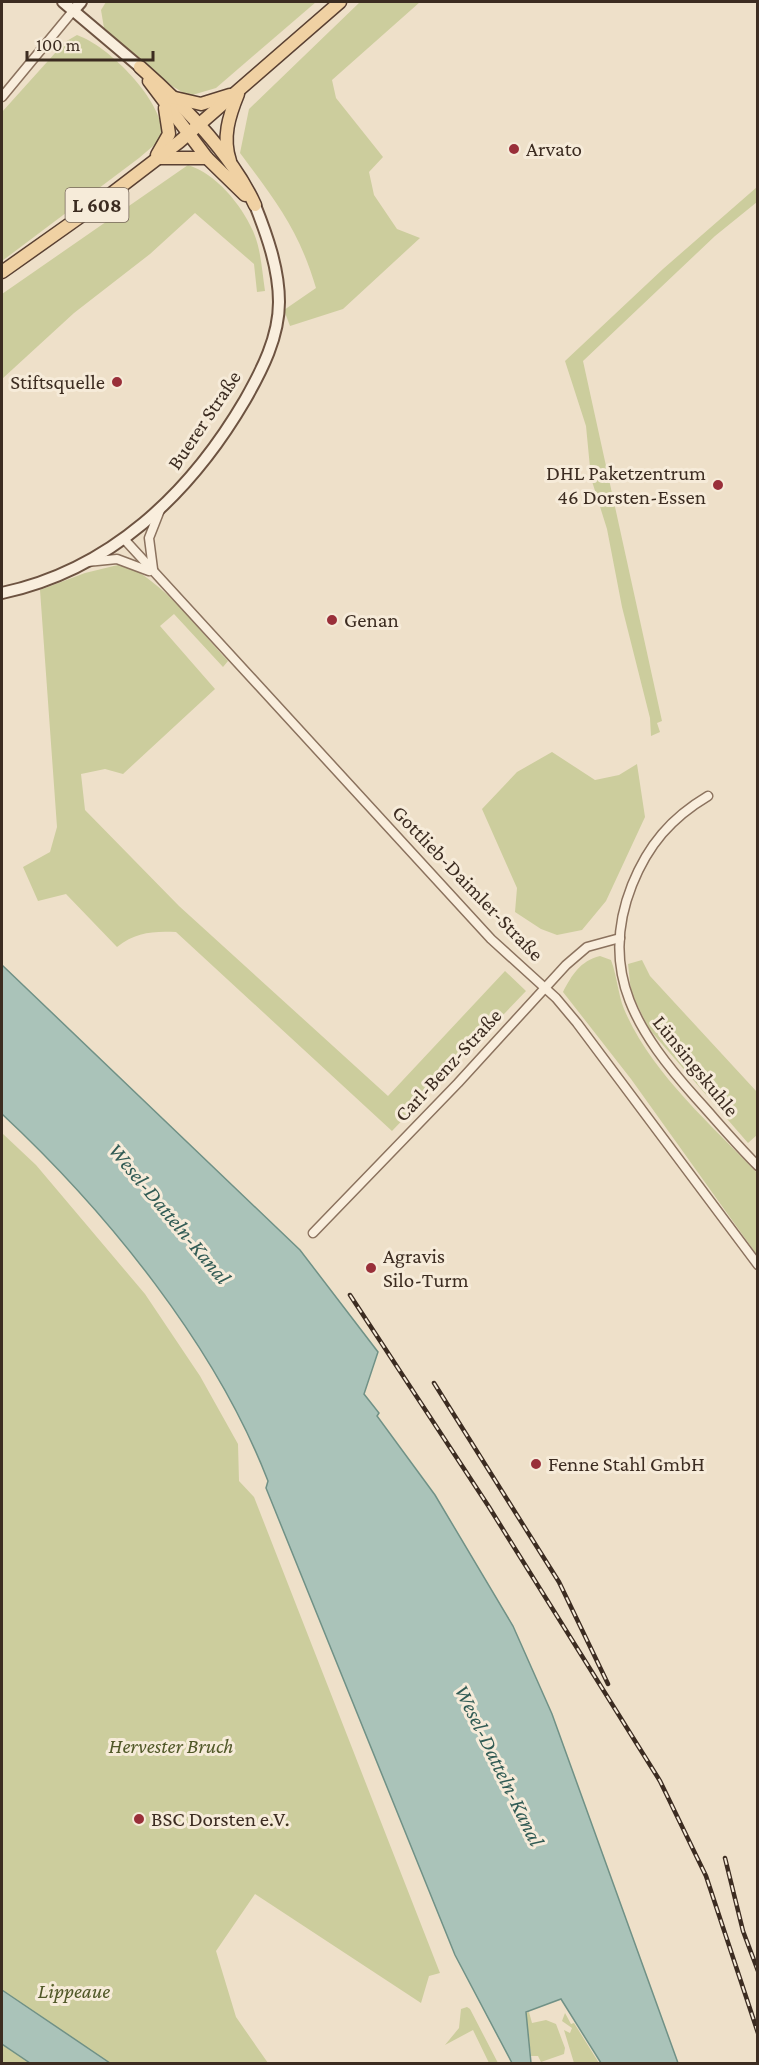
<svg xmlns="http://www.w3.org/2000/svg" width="759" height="2065" viewBox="0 0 759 2065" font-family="'Crimson Pro',serif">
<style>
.green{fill:#cccd9d}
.water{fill:#aac3b9;stroke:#709186;stroke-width:1.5}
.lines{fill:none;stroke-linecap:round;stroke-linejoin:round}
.street-casing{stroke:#8b725e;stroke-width:11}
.secondary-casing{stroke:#6d5341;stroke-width:14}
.primary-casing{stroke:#594032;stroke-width:15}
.street{stroke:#f9eedd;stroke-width:8}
.secondary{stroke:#f9eedd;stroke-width:10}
.primary{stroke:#f0d1a3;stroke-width:12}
.rail-casing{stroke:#3c2c21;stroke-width:4.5}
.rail{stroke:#f6ebd9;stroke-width:2;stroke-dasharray:7;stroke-linecap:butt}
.poi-dot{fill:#992f39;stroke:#f6ebd9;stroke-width:2}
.labels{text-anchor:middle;stroke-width:6;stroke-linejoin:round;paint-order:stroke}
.shield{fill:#f6ebd9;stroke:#746558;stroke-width:1.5}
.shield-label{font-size:20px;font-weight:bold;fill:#3c2c21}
.poi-label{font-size:21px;fill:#3c2c21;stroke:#f6ebd9;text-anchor:start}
.street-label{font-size:21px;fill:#3c2c21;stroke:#f6ebd9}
.park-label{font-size:21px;font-style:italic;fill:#505828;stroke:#f6ebd9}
.water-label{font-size:22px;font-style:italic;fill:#315b54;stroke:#f6ebd9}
</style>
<rect width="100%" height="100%" fill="#eee0c9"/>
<!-- green -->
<g class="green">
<polygon points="106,2 316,2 216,88 189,96 172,86 104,28 101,10"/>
<path d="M360,2H420L332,80L336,98L383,157L369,172L374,195L397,229L420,238L343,309L290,326L284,310L316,288C299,230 275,200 240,153L249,109Z"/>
<path d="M77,35C108,46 157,95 162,129L165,131L159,141L139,158L2,261V112L65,42Z"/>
<path d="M188,165C216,174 241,204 253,231C261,249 262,271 265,291L257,292L254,264L195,213L150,254L74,313L2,379V294Z"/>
<polygon points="757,187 757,202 715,236 583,361 662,721 657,723 660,732 651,736 650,718 622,607 607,529 591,478 586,426 565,361 663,269"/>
<path d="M122,564C162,579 199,630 228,661L223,667L174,614L160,626L215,689L123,774L105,769L81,774L85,810L179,906L388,1096L505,971L526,991L392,1131L176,932C153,931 136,932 117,947L66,894L38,901L23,867L50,852L57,827L40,590L85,573Z"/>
<polygon points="552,752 595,780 619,775 637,764 645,817 606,901 582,930 557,935 541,929 515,912 517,888 482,809 517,772"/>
<path d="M600,956L611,960C617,976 618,994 624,1009C651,1073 711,1124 757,1173V1255L631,1079L563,992C572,975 580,961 600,956Z"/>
<polygon points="642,960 650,976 757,1092 757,1135 748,1143 649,1029 631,992 628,964"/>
<polygon points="2,1133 36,1165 145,1294 200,1376 238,1444 239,1481 254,1497 440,1973 429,1976 421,2003 255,1894 216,1951 236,2017 268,2063 2,2063"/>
<polygon points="467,2007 470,2009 498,2063 489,2063 473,2030 445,2045 459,2028 461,2009"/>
<polygon points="529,2012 532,2023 546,2020 556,2024 565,2048 564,2054 541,2062 538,2056 531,2056 526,2013"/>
<polygon points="565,2013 571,2024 574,2023 599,2063 574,2063 564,2030 570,2033 572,2028 562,2021"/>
</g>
<!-- water -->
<g class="water">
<path d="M2,965L300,1250L378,1352L364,1394L379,1413L377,1416L435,1495L513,1626L552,1714L678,2063H601L561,1999L526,2012L531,2063H512L455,1955L266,1488L268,1481C216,1346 107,1212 2,1114Z"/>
<polygon points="2,1990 110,2063 111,2063 30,2063 2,2044"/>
</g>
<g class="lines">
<defs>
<g id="street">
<polyline points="2,97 73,11"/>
<polyline points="124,539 491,939 556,998 577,1023 758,1265"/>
<polyline points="87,562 117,559 149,571"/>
<polyline points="153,569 149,538 160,510"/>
<path d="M708,796C671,818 648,845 632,885C597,973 639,1034 696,1098C716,1120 736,1144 758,1166"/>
<polyline points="313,1233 458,1083 566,965 587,947 620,938"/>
</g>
<g id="secondary">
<polyline points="63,2 140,67"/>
<polyline points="73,11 81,2"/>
<path d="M2,593C110,570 190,494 245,400C262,370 279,337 279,302C279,269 267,235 255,205"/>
</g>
<g id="primary">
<path d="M140,67C182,104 232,154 255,205"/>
<polyline points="149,81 207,158 245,195"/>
<polyline points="175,98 201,104 230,95"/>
<polyline points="157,155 169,134 165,108"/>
<polyline points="160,158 207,158"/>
<path d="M230,161C222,138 229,116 238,94"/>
<polyline points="2,272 98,204 179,142 340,2"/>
</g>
</defs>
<!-- street casing -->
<use href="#street" class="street-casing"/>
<!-- secondary casing -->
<use href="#secondary" class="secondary-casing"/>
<!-- primary casing -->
<use href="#primary" class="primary-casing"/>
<!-- street -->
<use href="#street" class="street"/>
<!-- secondary -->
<use href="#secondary" class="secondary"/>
<!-- primary -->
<use href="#primary" class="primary"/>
<defs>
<g id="rail">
<polyline points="350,1295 489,1507 660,1781 706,1876 758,2033"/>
<polyline points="434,1383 559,1582 608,1684"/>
<polyline points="725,1858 743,1931 758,1971"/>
</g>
</defs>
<!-- rail casing -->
<use href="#rail" class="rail-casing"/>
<!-- rail -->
<use href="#rail" class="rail"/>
</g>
<!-- markers -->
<g class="poi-dot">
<circle cx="514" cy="149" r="6"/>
<circle cx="117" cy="382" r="6"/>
<circle cx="718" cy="485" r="6"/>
<circle cx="332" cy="620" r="6"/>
<circle cx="371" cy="1268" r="6"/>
<circle cx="536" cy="1464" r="6"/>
<circle cx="139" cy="1819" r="6"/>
</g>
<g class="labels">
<!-- shield labels -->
<rect class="shield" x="65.5" y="188" width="63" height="34" rx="4.5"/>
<g class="shield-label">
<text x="97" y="212">L 608</text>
</g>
<!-- poi labels -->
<g class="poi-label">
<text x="526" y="156">Arvato</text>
<text x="105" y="389" text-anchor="end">Stiftsquelle</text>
<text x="706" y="480" text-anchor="end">DHL Paketzentrum<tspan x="706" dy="24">46 Dorsten-Essen</tspan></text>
<text x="344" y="627">Genan</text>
<text x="383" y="1263">Agravis<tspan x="383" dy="24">Silo-Turm</tspan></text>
<text x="548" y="1471">Fenne Stahl GmbH</text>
<text x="151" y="1826">BSC Dorsten e.V.</text>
</g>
<!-- street labels -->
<g class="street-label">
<text transform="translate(204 420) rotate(-56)" y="7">Buerer Straße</text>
<text transform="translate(468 883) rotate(46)" y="7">Gottlieb-Daimler-Straße</text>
<text transform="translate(448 1065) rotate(-47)" y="7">Carl-Benz-Straße</text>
<text transform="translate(696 1066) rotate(51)" y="7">Lünsingskuhle</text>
</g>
<!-- park labels -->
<g class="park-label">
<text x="171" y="1753">Hervester Bruch</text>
<text x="74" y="1998">Lippeaue</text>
</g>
<!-- water labels -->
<g class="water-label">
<text transform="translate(170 1213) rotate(50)" y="8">Wesel-Datteln-Kanal</text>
<text transform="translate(500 1765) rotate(64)" y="8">Wesel-Datteln-Kanal</text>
</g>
</g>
<!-- border -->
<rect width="759" height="2065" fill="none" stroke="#3c2c21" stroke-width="6"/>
<!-- scale -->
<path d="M27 51v9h126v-9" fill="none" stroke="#3c2c21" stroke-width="3"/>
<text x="36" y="51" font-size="18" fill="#3c2c21" stroke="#f6ebd9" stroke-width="4.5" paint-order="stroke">100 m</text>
</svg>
